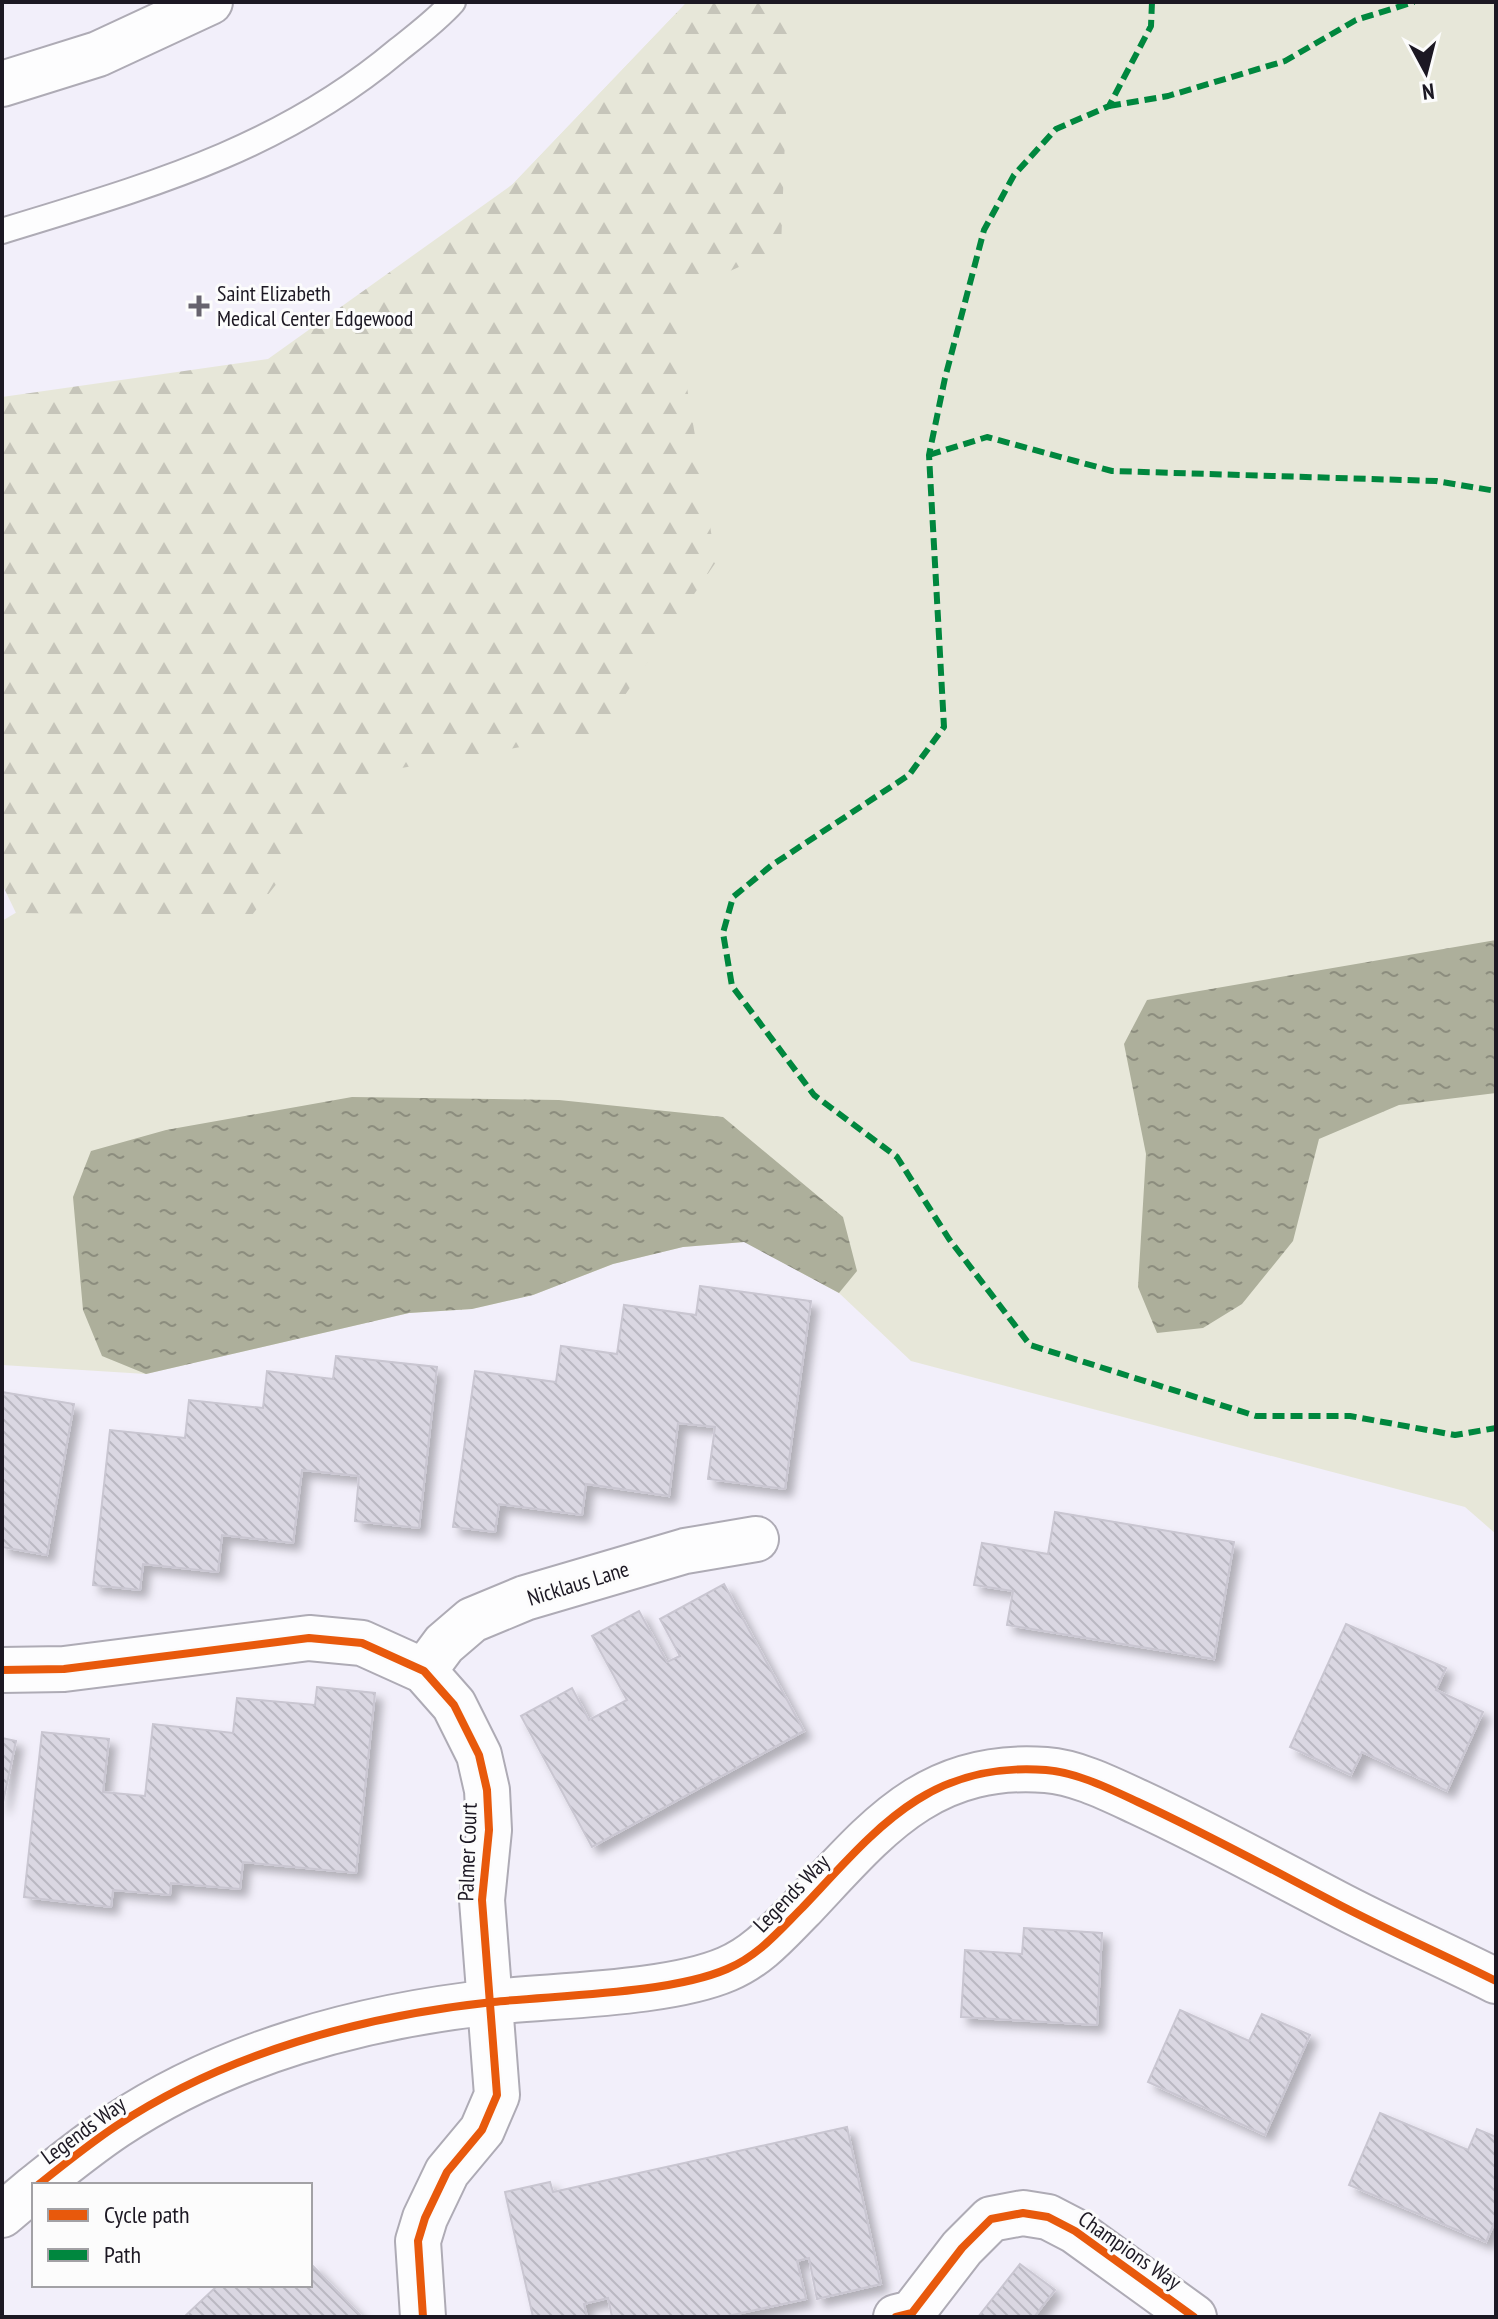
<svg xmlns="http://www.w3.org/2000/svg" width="1498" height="2319" viewBox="0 0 1498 2319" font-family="'PT Sans Narrow',sans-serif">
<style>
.grass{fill:#e7e7d9}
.forest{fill:url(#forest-firs)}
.water{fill:url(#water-ripples)}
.building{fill:url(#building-back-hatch);stroke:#c9c6d1;stroke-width:2;filter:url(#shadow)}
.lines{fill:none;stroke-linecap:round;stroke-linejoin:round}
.service-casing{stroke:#aeabb5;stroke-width:28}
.minor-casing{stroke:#aeabb5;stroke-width:48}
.service{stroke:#fdfdfe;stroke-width:24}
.minor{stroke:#fdfdfe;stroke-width:44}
.quiet{stroke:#00873e;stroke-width:6;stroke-dasharray:12 6;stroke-linecap:butt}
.cycleway-casing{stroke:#fcfcfc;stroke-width:13}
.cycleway{stroke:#e8590c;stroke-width:8}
.poi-dot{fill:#67636e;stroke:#fcfcfc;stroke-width:3}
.labels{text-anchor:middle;stroke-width:6;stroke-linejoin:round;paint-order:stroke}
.poi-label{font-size:22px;fill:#1c1823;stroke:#fcfcfc;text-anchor:start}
.street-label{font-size:22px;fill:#1c1823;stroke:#fcfcfc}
</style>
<defs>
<pattern id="forest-firs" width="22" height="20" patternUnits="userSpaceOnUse" patternTransform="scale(2)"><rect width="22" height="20" fill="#e7e7d9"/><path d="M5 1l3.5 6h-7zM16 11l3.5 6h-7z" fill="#c6c5ba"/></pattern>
<pattern id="water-ripples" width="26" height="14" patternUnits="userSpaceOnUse" patternTransform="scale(2)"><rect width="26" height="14" fill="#adaf9b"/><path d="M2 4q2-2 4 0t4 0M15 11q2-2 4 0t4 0" fill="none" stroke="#8c8d7e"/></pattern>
<pattern id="building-back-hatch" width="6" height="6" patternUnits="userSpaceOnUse" patternTransform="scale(2)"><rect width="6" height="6" fill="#dad7e2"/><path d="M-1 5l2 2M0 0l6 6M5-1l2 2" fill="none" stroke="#bab8c2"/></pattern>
<filter id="shadow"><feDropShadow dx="7" dy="7" stdDeviation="4" flood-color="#0004"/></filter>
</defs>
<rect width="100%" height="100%" fill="#f2effa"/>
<!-- grass -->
<polygon class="grass" points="687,2 1496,2 1496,1534 1465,1507 911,1361 839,1293 745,1242 683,1247 613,1264 533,1295 472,1309 409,1313 146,1374 2,1365 2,921 99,863 2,718"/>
<!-- forest -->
<polygon class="forest" points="687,2 790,2 781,248 672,297 716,562 599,733 362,775 252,915 16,913 2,884 2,397 268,359 513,184"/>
<!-- water -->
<g class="water">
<polygon points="1496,940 1496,1093 1399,1105 1319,1139 1293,1241 1242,1304 1203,1328 1157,1333 1138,1287 1146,1154 1124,1044 1147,1000"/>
<polygon points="352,1097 559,1100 723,1117 843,1217 857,1271 839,1293 744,1242 683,1247 613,1264 533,1295 472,1309 409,1313 146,1374 102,1356 83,1310 73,1197 91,1151 166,1130"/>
</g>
<!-- building -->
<g class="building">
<polygon points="700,1286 811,1301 785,1489 708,1479 715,1427 678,1423 669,1496 586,1484 582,1515 499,1504 495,1532 453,1527 475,1371 556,1382 561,1346 617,1354 624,1305 696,1315"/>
<polygon points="336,1356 437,1367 419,1528 355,1521 359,1476 302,1470 293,1543 222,1535 218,1572 143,1564 140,1590 93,1585 110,1430 185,1438 189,1400 263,1408 267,1371 333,1379"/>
<polygon points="2,1392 74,1404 47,1555 2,1547"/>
<polygon points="1055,1512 1234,1542 1214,1659 1007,1625 1013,1591 974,1585 982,1543 1048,1554"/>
<polygon points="724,1584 804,1731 592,1847 521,1716 572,1688 589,1720 627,1700 592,1636 639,1611 667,1662 680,1656 660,1619"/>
<polygon points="1346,1624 1446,1668 1436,1690 1483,1712 1447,1791 1362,1752 1351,1775 1290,1747"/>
<polygon points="317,1687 375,1693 356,1873 243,1862 240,1889 171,1883 170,1895 113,1890 111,1907 24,1897 42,1732 109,1739 103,1792 145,1796 153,1724 233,1733 237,1698 315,1705"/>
<polygon points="2,1738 16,1741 2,1807"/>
<polygon points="1024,1928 1102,1933 1097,2025 961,2017 965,1950 1022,1954"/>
<polygon points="1180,2010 1249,2041 1262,2014 1310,2035 1265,2135 1148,2082"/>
<polygon points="1380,2113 1468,2150 1477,2129 1496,2137 1496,2219 1486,2242 1349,2185"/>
<polygon points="847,2127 881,2284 817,2299 809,2258 797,2261 806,2299 723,2317 612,2317 608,2298 584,2304 587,2317 533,2317 505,2192 550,2182 553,2192"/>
<polygon points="310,2263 362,2317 184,2317 218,2285 310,2285"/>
<polygon points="1020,2264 1055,2290 1034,2317 978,2317"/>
</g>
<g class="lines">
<defs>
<path id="service" d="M2,231C148,186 278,151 398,50C417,35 437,20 453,2"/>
<g id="minor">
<polyline points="2,84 98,54 210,2"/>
<polyline points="2,1670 64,1669 309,1638 362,1643 424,1671 454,1705 479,1755 487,1790 489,1830 482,1900 497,2095 482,2130 447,2172 425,2218 418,2241 423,2317"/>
<polyline points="424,1671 444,1644 472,1620 525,1598 685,1551 756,1539"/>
<path d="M38,2185C63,2165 89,2144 116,2126C226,2053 362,2016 493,2002C558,1995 669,1994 727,1969C758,1956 778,1932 802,1908C875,1831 927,1761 1046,1770C1076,1772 1110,1789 1138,1802C1205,1833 1269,1868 1334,1902C1387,1930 1442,1954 1496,1981"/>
<polyline points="2,2215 34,2188"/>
<polyline points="896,2317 912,2313 962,2248 991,2219 1023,2213 1048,2217 1075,2231 1194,2317"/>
</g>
</defs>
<!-- service casing -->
<use href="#service" class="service-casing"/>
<!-- minor casing -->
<use href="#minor" class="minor-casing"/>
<!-- service -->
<use href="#service" class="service"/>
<!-- minor -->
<use href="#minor" class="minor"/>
<!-- quiet -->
<g class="quiet">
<polyline points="1152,2 1151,26 1109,106 1056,129 1014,175 984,230 945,378 929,455 944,727 909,775 772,865 733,897 723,933 732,986 814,1095 897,1157 949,1239 1030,1345 1256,1416 1350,1416 1455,1435 1496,1428"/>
<polyline points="1109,106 1168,96 1285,61 1356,20 1414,2"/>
<polyline points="929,455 987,437 1112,471 1436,481 1496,491"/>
</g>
<defs>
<g id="cycleway">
<polyline points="2,1670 64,1669 309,1638 362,1643 424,1671 454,1705 479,1755 487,1790 489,1830 482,1900 497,2095 482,2130 447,2172 425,2218 418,2241 423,2317"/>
<path d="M38,2185C63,2165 89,2144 116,2126C226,2053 362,2016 493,2002C558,1995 669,1994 727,1969C758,1956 778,1932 802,1908C875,1831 927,1761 1046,1770C1076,1772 1110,1789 1138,1802C1205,1833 1269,1868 1334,1902C1387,1930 1442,1954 1496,1981"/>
<polyline points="896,2317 912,2313 962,2248 991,2219 1023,2213 1048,2217 1075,2231 1194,2317"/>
</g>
</defs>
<!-- cycleway casing -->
<use href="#cycleway" class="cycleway-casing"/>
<!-- cycleway -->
<use href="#cycleway" class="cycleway"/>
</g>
<!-- markers -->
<path class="poi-dot" d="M195 294h8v8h8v8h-8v8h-8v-8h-8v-8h8z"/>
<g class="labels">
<!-- poi labels -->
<g class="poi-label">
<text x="217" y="301">Saint Elizabeth<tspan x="217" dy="25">Medical Center Edgewood</tspan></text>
</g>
<!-- street labels -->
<g class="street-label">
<text transform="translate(578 1583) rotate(-17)" y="8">Nicklaus Lane</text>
<text transform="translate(467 1852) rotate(-88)" y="8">Palmer Court</text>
<text transform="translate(791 1893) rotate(-46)" y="8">Legends Way</text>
<text transform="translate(83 2130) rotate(-36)" y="8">Legends Way</text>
<text transform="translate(1130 2250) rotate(35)" y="8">Champions Way</text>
</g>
</g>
<!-- border -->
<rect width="1498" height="2319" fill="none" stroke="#1c1823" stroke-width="8"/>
<!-- legend -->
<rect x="32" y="2183" width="280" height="104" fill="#fcfcfc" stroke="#a2a1a5" stroke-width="2"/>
<rect x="48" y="2209" width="40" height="12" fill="#e8590c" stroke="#a2a1a5" stroke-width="2"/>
<text x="104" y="2223" font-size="24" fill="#1c1823">Cycle path</text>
<rect x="48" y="2249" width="40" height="12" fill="#00873e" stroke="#a2a1a5" stroke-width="2"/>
<text x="104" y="2263" font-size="24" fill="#1c1823">Path</text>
<!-- north arrow -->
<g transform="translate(1426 72) rotate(173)" stroke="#fcfcfc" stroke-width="6" paint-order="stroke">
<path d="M0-6L14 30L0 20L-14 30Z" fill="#1c1823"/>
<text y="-12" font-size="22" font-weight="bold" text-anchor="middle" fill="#1c1823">N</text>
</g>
</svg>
